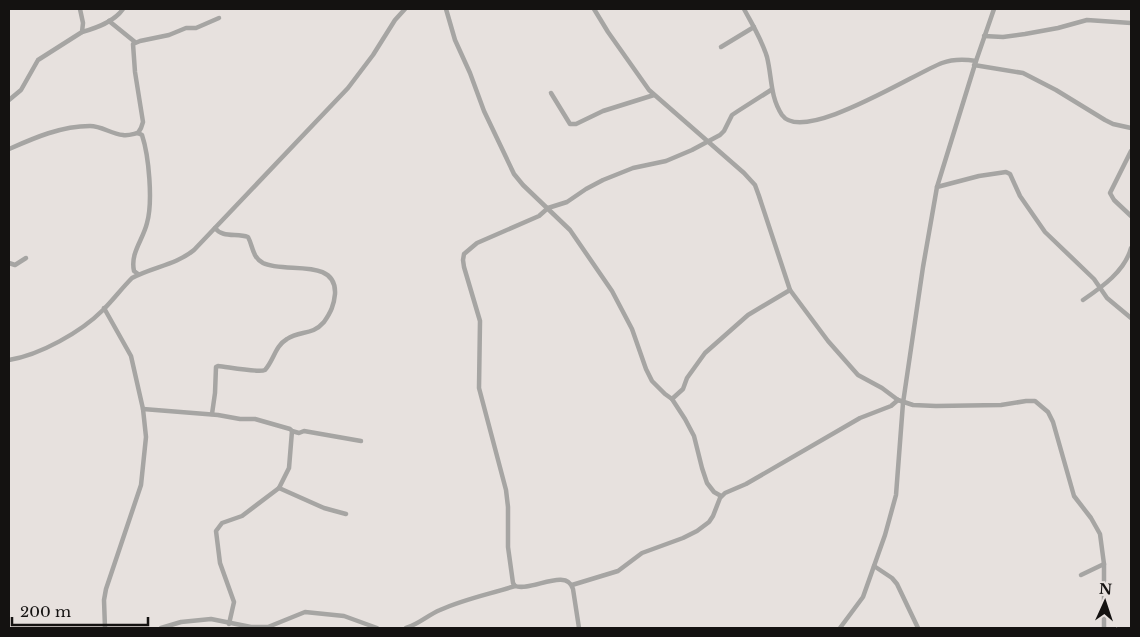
<svg xmlns="http://www.w3.org/2000/svg" width="1140" height="637" viewBox="0 0 1140 637" font-family="'Libre Baskerville',serif">
<style>
.lines{fill:none;stroke-linecap:round;stroke-linejoin:round}
.street{stroke:#a6a5a3;stroke-width:4.5}
</style>
<rect width="100%" height="100%" fill="#e7e1de"/>
<g class="lines">
<!-- street -->
<g class="street">
<polyline points="446,9 455,40 470,73 484,111 514,174 523,185 570,230 612,291 632,329 646,369 652,381 665,394 672,399 685,419 694,436 702,468 707,483 714,492 721,496"/>
<polyline points="594,9 608,32 649,90 744,173 755,185 759,196 790,290 828,341 858,375 882,388 898,400 913,405 936,406 1001,405 1026,401 1035,401 1048,412 1053,422 1074,496 1091,518 1100,534 1104,564 1104,628"/>
<path d="M744,9C752,24 762,40 767,57C772,77 770,97 782,115C803,145 915,73 942,63C953,59 964,59 976,61"/>
<polyline points="109,21 135,42"/>
<path d="M82,32C96,28 114,22 123,9"/>
<polyline points="984,36 1003,37 1025,34 1058,28 1087,20 1131,23"/>
<polyline points="721,47 754,27"/>
<polyline points="974,65 1023,73 1056,90 1105,120 1113,124 1131,128"/>
<polyline points="551,93 570,124 576,124 603,111 654,95"/>
<polyline points="9,100 21,90 38,60 82,32 83,23 80,9"/>
<polyline points="138,133 141,128 143,122 135,72 133,44 140,41 169,35 186,28 196,28 219,18"/>
<path d="M9,149C34,138 61,126 90,126C102,126 111,134 123,135C128,136 133,134 138,133L142,135C149,156 153,202 147,223C143,240 130,253 134,271L138,274"/>
<polyline points="1131,151 1110,193 1114,200 1131,216"/>
<polyline points="937,187 979,176 1006,172 1010,174 1020,196 1045,232 1094,279 1107,298 1131,318"/>
<polyline points="9,263 15,265 26,258"/>
<path d="M1083,300C1102,287 1125,271 1131,248"/>
<polyline points="104,308 131,356 143,409 146,437 141,485 106,589 104,600 105,628"/>
<path d="M9,360C40,355 81,332 103,310C113,300 122,288 132,278C152,267 176,265 194,250L348,88L373,55L395,20L405,9"/>
<polyline points="672,399 683,389 687,378 705,353 748,315 790,290"/>
<polyline points="143,409 218,415 240,419 255,419 290,429 292,431 289,468 279,488 242,516 222,523 216,531 220,563 234,602 229,624"/>
<path d="M212,414L215,393L216,367L218,366C228,367 258,373 265,370C274,360 275,346 287,339C300,330 312,336 324,322C331,312 334,305 335,294C337,257 285,274 263,263C252,257 253,246 248,237C237,233 222,238 215,228"/>
<polyline points="292,431 299,433 304,431 361,441"/>
<polyline points="279,488 324,508 346,514"/>
<polyline points="874,566 892,578 897,584 918,628"/>
<polyline points="1081,575 1104,564"/>
<polyline points="572,585 618,571 642,553 683,538 697,531 709,522 713,516 720,498 725,493 746,484 860,418 891,406 898,400"/>
<polyline points="161,628 181,622 211,619 251,627 268,627 305,612 344,616 377,628"/>
<path d="M406,628C419,624 428,615 440,610C464,599 490,594 515,586"/>
<path d="M579,628L573,589C567,567 531,592 515,586L513,583L508,547V507L506,490L479,388L480,321L464,267L463,260L464,254L477,243L539,216L548,208L567,202L586,189L603,180L633,168L666,161L692,150L720,135L724,131L732,115L738,111L771,90"/>
<polyline points="840,628 863,597 885,535 896,495 903,403 923,267 937,187 976,61 994,9"/>
</g>
</g>
<!-- border -->
<rect width="1140" height="637" fill="none" stroke="#141211" stroke-width="20"/>
<!-- north arrow -->
<g transform="translate(1105 602) rotate(3)" stroke="#e7e1de" stroke-width="4" paint-order="stroke">
<path d="M0-4L9 19L0 12L-9 19Z" fill="#141211"/>
<text y="-8" font-size="14" font-weight="bold" text-anchor="middle" fill="#141211">N</text>
</g>
<!-- scale -->
<path d="M12 617v8h136v-8" fill="none" stroke="#141211" stroke-width="2.5"/>
<text x="20" y="617" font-size="15" fill="#141211" stroke="#e7e1de" stroke-width="4" paint-order="stroke">200 m</text>
</svg>
